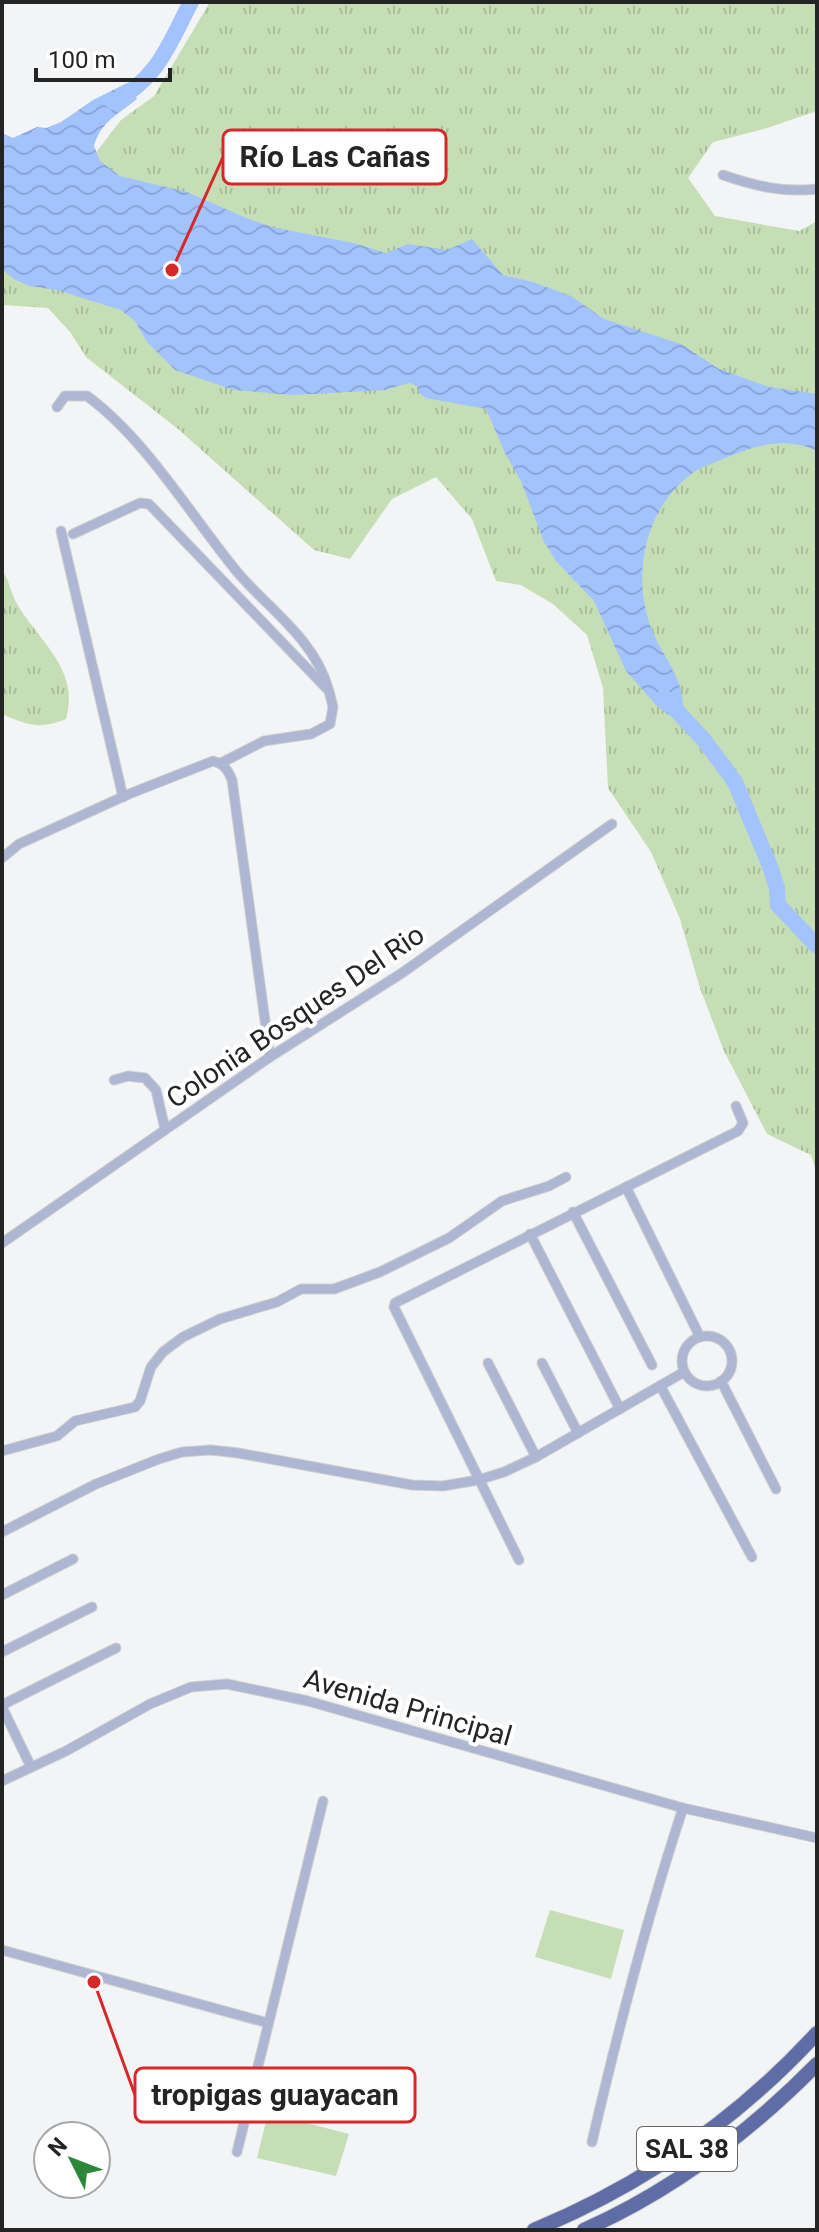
<svg xmlns="http://www.w3.org/2000/svg" width="819" height="2232" viewBox="0 0 819 2232" font-family="Roboto,sans-serif">
<style>
.grass{fill:url(#grass-tufts)}
.park{fill:#c6deb6}
.water{fill:url(#water-waves)}
.lines{fill:none;stroke-linecap:round;stroke-linejoin:round}
.river{stroke:#a2c3fe;stroke-width:16}
.minor-casing{stroke:#cecfd0;stroke-width:11}
.highway-casing{stroke:#cecfd0;stroke-width:16}
.minor{stroke:#adb6d2;stroke-width:9}
.highway{stroke:#5e6da6;stroke-width:14}
.labels{text-anchor:middle;stroke-width:8;stroke-linejoin:round;paint-order:stroke}
.shield{fill:#fff;stroke:#666;stroke-width:2}
.shield-label{font-size:26px;font-weight:bold;fill:#242425}
.street-label{font-size:28px;fill:#242425;stroke:#fff}
.leader{fill:none;stroke:#d62828;stroke-width:3}
.callout-dot{fill:#d62828;stroke:#fff;stroke-width:3}
.callout{fill:#fff;stroke:#d62828;stroke-width:3}
.callout-label{font-size:30px;text-anchor:middle;font-weight:bold;fill:#242425}
</style>
<defs>
<pattern id="grass-tufts" width="24" height="20" patternUnits="userSpaceOnUse" patternTransform="scale(2)"><rect width="24" height="20" fill="#c6deb6"/><path d="M3 7l-1-3M5 7V3M7 7l1-3M15 17l-1-3M17 17v-4M19 17l1-3" fill="none" stroke="#aabe9c"/></pattern>
<pattern id="water-waves" width="16" height="10" patternUnits="userSpaceOnUse" patternTransform="scale(2)"><rect width="16" height="10" fill="#a2c3fe"/><path d="M0 5q4-4 8 0t8 0" fill="none" stroke="#8ba7da"/></pattern>
</defs>
<rect width="100%" height="100%" fill="#f3f4f6"/>
<!-- grass -->
<g class="grass">
<polygon points="210,2 817,2 817,111 764,129 713,142 688,178 715,216 799,231 817,221 817,1174 811,1155 767,1134 724,1051 700,988 680,919 651,852 608,788 603,688 587,635 553,604 521,585 496,581 472,519 436,477 392,499 350,559 314,550 178,429 86,357 70,332 48,308 2,305 2,276 25,220 91,159 121,120 154,96"/>
<path d="M2,570C9,580 11,593 17,604C39,641 81,671 66,719C40,730 27,725 2,714Z"/>
</g>
<!-- park -->
<g class="park">
<polygon points="550,1910 624,1930 611,1979 535,1957"/>
<polygon points="268,2113 349,2134 336,2176 257,2158"/>
</g>
<!-- water -->
<path class="water" d="M127,83L137,99C120,113 100,122 94,146L100,161L120,176L187,192L246,218L276,228L354,243L386,253L408,244L447,250L472,239L503,275L533,282L571,296L604,319L681,344L719,369L769,387L817,394V451C782,435 751,447 718,461C708,465 698,468 690,475C644,510 631,578 652,630C663,657 684,679 683,708L669,715L657,706L626,671L594,601L556,561L544,542L521,481L505,453L486,409L426,398L419,393L417,386L409,383L385,390L293,395L234,390L175,370L147,342L135,321L121,310L57,290L29,286L14,279L2,269V133L13,138L37,127L46,128L61,122L93,100Z"/>
<g class="lines">
<!-- river -->
<g class="river">
<path d="M113,102C158,79 169,44 191,2"/>
<polyline points="664,697 704,740 735,782 771,869 777,888 778,905 817,946"/>
</g>
<defs>
<g id="minor">
<path d="M723,175C755,186 783,193 817,189"/>
<path d="M57,407L65,396H87C146,439 191,516 238,573C269,609 314,639 328,688"/>
<polyline points="61,531 123,797"/>
<polyline points="73,534 140,503 149,504 329,691 333,707 330,724 311,734 264,741 221,763"/>
<path d="M2,858L19,844L129,794L213,761C224,764 228,770 232,780L270,1057"/>
<polyline points="114,1080 128,1076 145,1078 156,1090 165,1129"/>
<polyline points="626,1187 700,1337"/>
<polyline points="573,1212 652,1365"/>
<polyline points="530,1234 620,1409"/>
<polyline points="2,1243 270,1057 402,973 612,824"/>
<circle cx="707" cy="1361" r="25"/>
<polyline points="488,1363 536,1457"/>
<polyline points="542,1363 578,1433"/>
<polyline points="721,1381 776,1489"/>
<polyline points="661,1387 752,1557"/>
<polyline points="2,1451 57,1436 75,1421 135,1407 140,1401 151,1367 163,1352 183,1337 220,1319 277,1302 301,1289 334,1289 380,1272 449,1238 502,1201 549,1186 566,1177"/>
<polyline points="2,1532 96,1484 159,1459 182,1452 211,1450 238,1453 412,1485 443,1486 478,1480 504,1472 536,1457 684,1372"/>
<polyline points="519,1560 394,1307 395,1303 738,1131 743,1123 736,1106"/>
<polyline points="2,1595 73,1559"/>
<polyline points="2,1652 92,1607"/>
<polyline points="2,1705 116,1648"/>
<polyline points="2,1707 31,1767"/>
<polyline points="2,1781 66,1751 150,1704 191,1687 227,1684 308,1701 683,1808 817,1838"/>
<polyline points="2,1950 268,2023"/>
<path d="M592,2142C618,2030 647,1917 683,1808"/>
<polyline points="237,2152 323,1801"/>
</g>
<g id="highway">
<path d="M534,2230C643,2185 737,2120 817,2033"/>
<path d="M584,2230C671,2191 750,2132 817,2064"/>
</g>
</defs>
<!-- minor casing -->
<use href="#minor" class="minor-casing"/>
<!-- highway casing -->
<use href="#highway" class="highway-casing"/>
<!-- minor -->
<use href="#minor" class="minor"/>
<!-- highway -->
<use href="#highway" class="highway"/>
</g>
<g class="labels">
<!-- shield labels -->
<rect class="shield" x="637" y="2127" width="100" height="44" rx="6"/>
<g class="shield-label">
<text x="687" y="2158">SAL 38</text>
</g>
<!-- street labels -->
<g class="street-label">
<text transform="translate(295 1016) rotate(-34)" y="10">Colonia Bosques Del Rio</text>
<text transform="translate(408 1707) rotate(16)" y="10">Avenida Principal</text>
</g>
</g>
<!-- callouts -->
<path class="leader" d="M172 270L223 157M94 1982L135 2095"/>
<g class="callout-dot">
<circle cx="172" cy="270" r="8"/>
<circle cx="94" cy="1982" r="8"/>
</g>
<g class="callout">
<rect x="223" y="130" width="223" height="54" rx="8"/>
<rect x="135" y="2068" width="280" height="54" rx="8"/>
</g>
<g class="callout-label">
<text x="335" y="167">Río Las Cañas</text>
<text x="275" y="2105">tropigas guayacan</text>
</g>
<!-- border -->
<rect width="819" height="2232" fill="none" stroke="#242425" stroke-width="8"/>
<!-- north arrow -->
<g transform="translate(72 2160) rotate(312)"><circle r="38" fill="#ffffff" stroke="#a7a7a8" stroke-width="2"/>
<path d="M0-6L14 30L0 20L-14 30Z" fill="#2c8738"/>
<text y="-12" font-size="22" font-weight="bold" text-anchor="middle" fill="#242425">N</text>
</g>
<!-- scale -->
<path d="M36 68v12h134v-12" fill="none" stroke="#242425" stroke-width="4"/>
<text x="48" y="68" font-size="24" fill="#242425" stroke="#ffffff" stroke-width="6" paint-order="stroke">100 m</text>
</svg>
